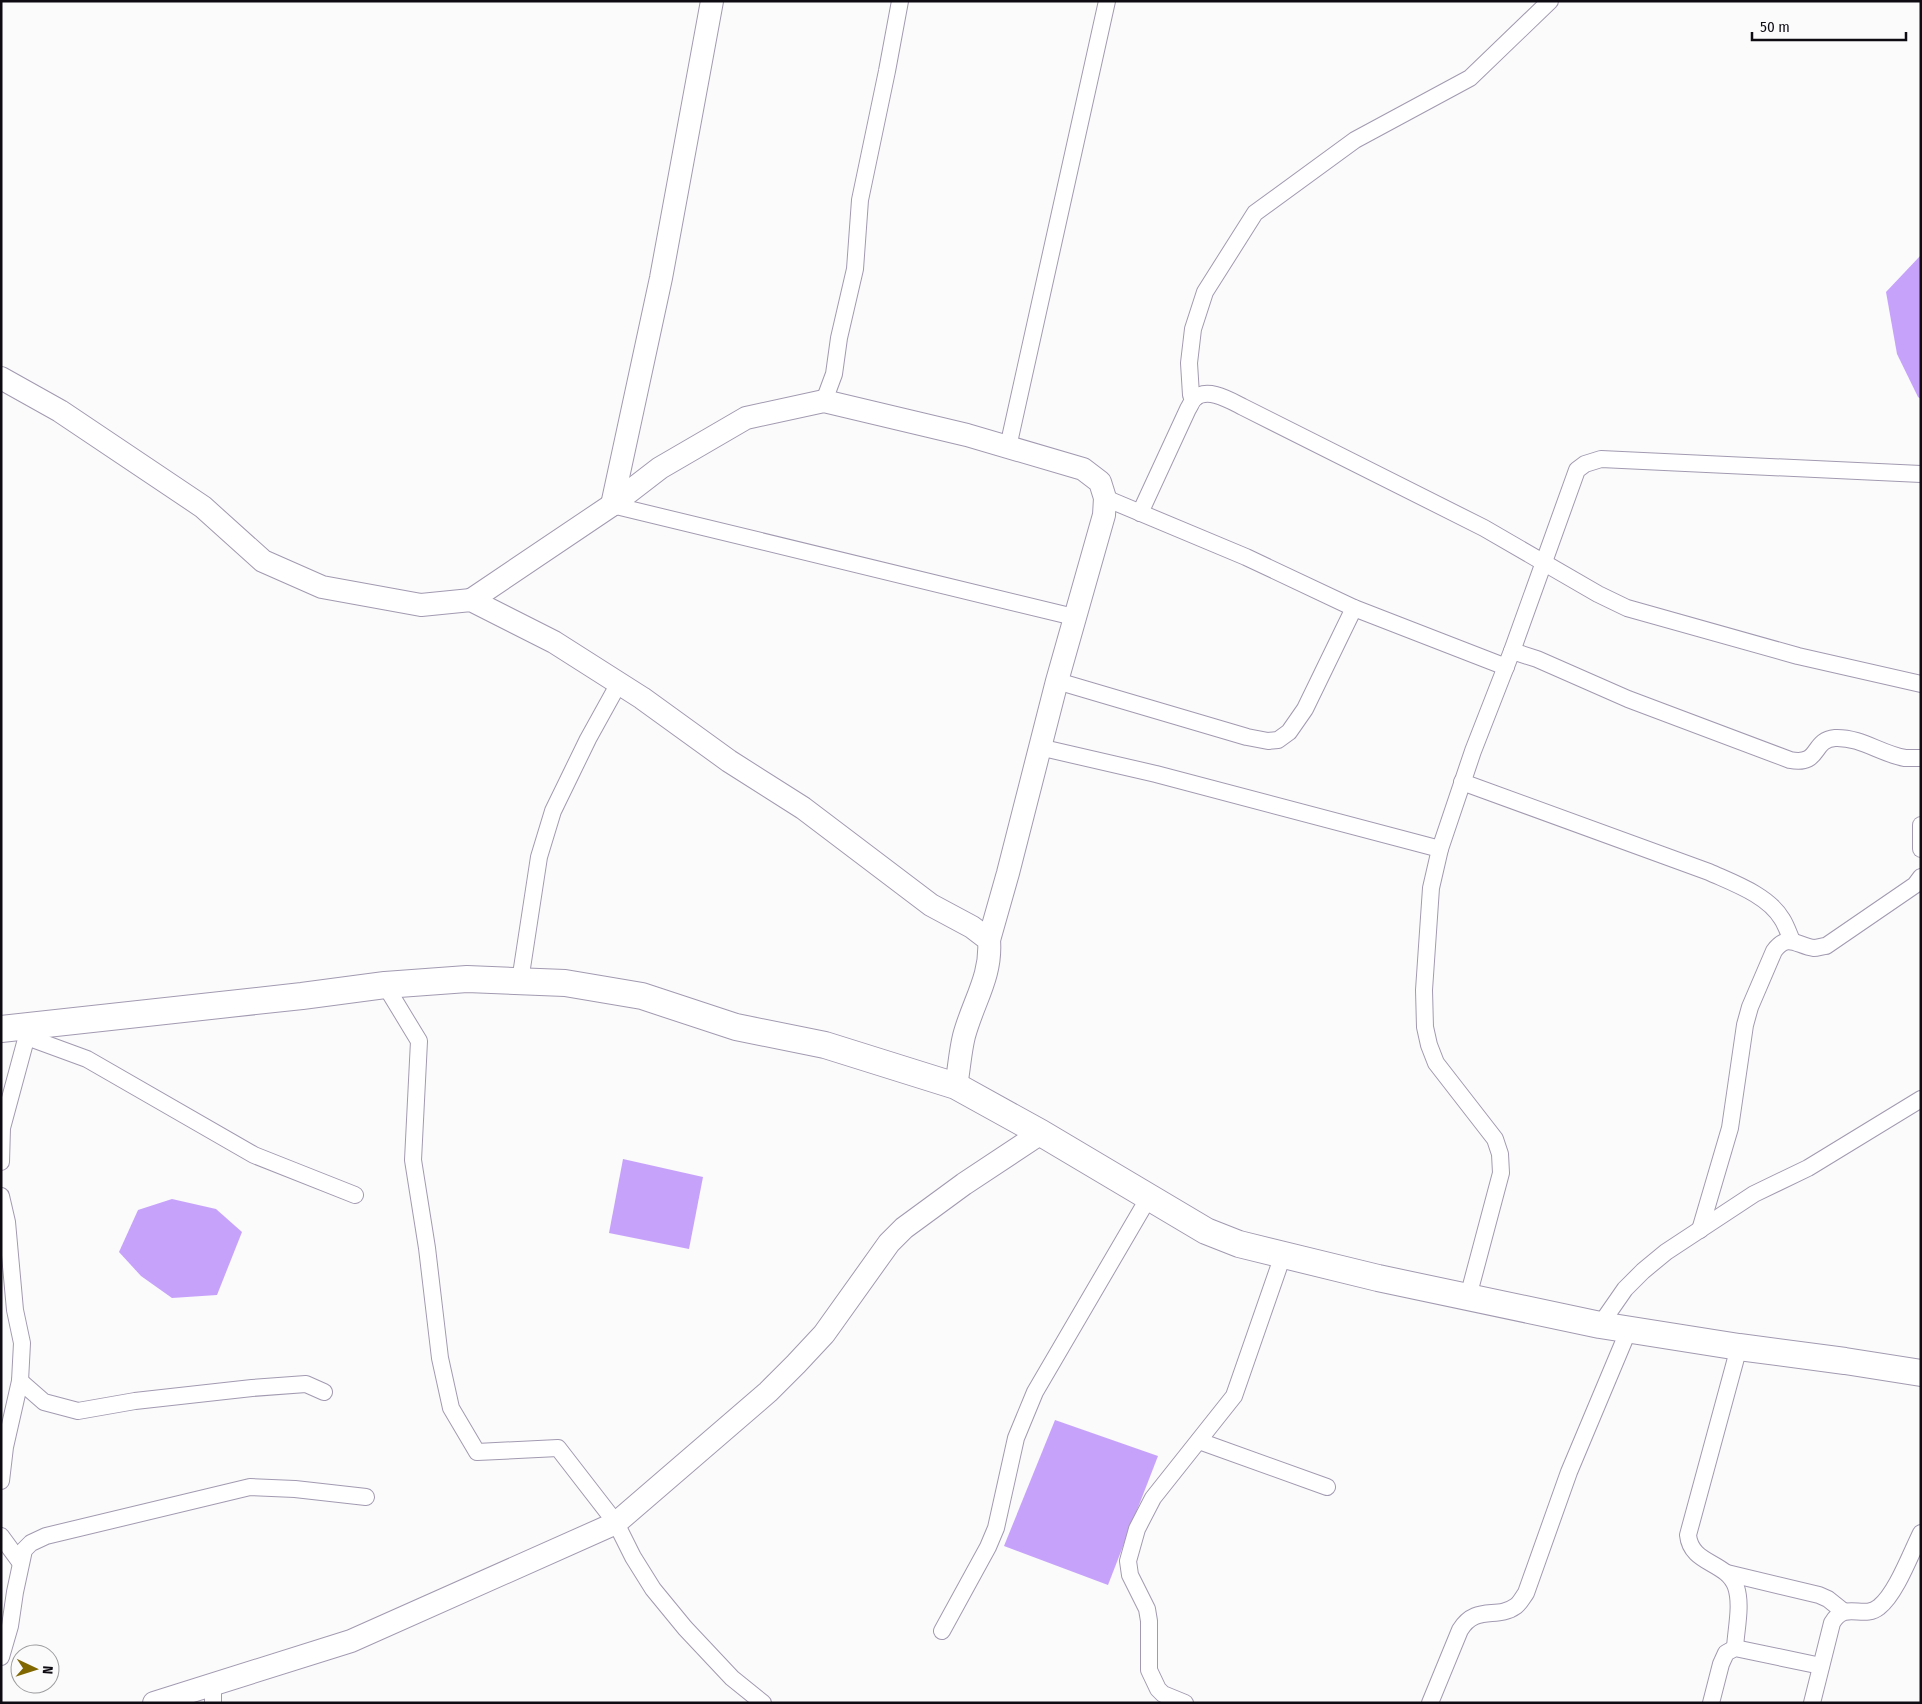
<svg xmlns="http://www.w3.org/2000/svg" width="1922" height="1704" viewBox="0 0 1922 1704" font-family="'Fira Sans Condensed',sans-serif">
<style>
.water{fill:#c7a2fb}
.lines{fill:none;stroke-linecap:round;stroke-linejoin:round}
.street-casing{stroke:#a29ab1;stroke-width:18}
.secondary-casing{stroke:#a29ab1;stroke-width:24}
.primary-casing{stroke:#a29ab1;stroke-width:28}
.street{stroke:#fff;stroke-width:16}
.secondary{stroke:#fff;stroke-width:22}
.primary{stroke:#fff;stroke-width:26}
</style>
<rect width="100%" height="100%" fill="#fbfbfb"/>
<!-- water -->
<g class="water">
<polygon points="1921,255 1921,399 1918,397 1897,354 1886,292"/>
<polygon points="623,1159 703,1177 689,1249 609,1233"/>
<polygon points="172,1199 216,1209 242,1232 217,1295 172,1298 141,1276 119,1252 138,1210"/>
<polygon points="1055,1420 1158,1456 1108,1585 1004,1546"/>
</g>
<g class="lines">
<defs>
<g id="street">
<polyline points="1195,398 1191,395 1189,363 1193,329 1205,292 1255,213 1355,140 1470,78 1550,1"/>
<polyline points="824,401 834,374 839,338 855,269 860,200 887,71 900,1"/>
<polyline points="1008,447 1107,1"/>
<polyline points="1105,498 1246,557 1354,608 1506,667"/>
<polyline points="612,505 1074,617"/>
<path d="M1140,513L1188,409C1190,406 1192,401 1194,399C1207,386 1231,401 1243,407L1484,528L1598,594L1627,608L1798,656L1921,684"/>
<path d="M1512,651L1537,659L1628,699L1790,760C1821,766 1811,740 1835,738C1861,737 1881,754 1905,758C1910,758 1916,758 1921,758"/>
<polyline points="1057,681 1247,737 1268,741 1278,740 1289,732 1305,709 1354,608"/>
<polyline points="1039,747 1156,774 1440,849"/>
<path d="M1462,782L1709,872C1733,883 1768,895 1782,919C1786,925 1789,934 1792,941"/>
<polyline points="1921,825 1921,849"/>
<polyline points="520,981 539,857 553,811 588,739 619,683"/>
<polyline points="385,985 419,1041 413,1160 427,1248 440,1358 451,1408 477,1452 558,1448 616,1523 633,1557 653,1589 685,1628 732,1678 763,1703"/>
<polyline points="27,1037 87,1059 254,1155 355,1195"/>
<polyline points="1,1162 2,1128 29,1028"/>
<polyline points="1,1196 7,1222 15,1310 22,1343 20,1381 5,1447 1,1481"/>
<path d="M1700,1230L1730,1128L1745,1025L1750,1007L1774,951C1788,932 1797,946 1814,948C1818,948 1822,946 1826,946L1915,885L1921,877"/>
<polyline points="1468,1297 1501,1173 1500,1154 1495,1139 1436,1063 1429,1045 1425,1027 1424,990 1431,888 1440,849 1473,751 1512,651 1577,470 1585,464 1601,459 1921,474"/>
<polyline points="1600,1325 1625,1289 1643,1271 1666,1252 1754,1194 1808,1168 1921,1099"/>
<polyline points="20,1381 44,1402 78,1411 135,1401 252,1388 306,1384 324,1392"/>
<polyline points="1199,1441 1327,1487"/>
<polyline points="1,1536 20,1562"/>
<polyline points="1727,1573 1819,1595 1828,1599 1843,1611"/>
<polyline points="942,1631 988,1547 996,1528 1016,1438 1035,1392 1149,1197"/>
<path d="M1735,1648C1736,1629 1742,1605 1736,1587C1727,1561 1691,1565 1688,1535L1739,1347"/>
<polyline points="1,1657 10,1626 15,1592 24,1550 31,1543 46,1536 250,1487 295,1489 366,1497"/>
<polyline points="213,1703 213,1684"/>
<polyline points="1185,1703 1163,1694 1158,1689 1149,1670 1149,1621 1147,1609 1130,1575 1128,1561 1137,1529 1153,1498 1234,1396 1283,1255"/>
<path d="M1430,1703L1460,1630C1476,1604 1497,1620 1516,1606C1520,1603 1523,1597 1526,1593L1569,1472L1629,1329"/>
<polyline points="1711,1703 1721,1664 1726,1653 1735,1648 1821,1666"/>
<path d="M1812,1703L1832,1623C1845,1600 1863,1620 1879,1607C1896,1594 1911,1553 1921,1533"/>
</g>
<g id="secondary">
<path d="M1,378L60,411L203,507L263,561L322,587L421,605L471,600L554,642L642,698L729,761L803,808L931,905L972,927L989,940C992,976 973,1002 964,1036C960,1052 959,1070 956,1086"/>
<polyline points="612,505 661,278 712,1"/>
<polyline points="471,600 612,505 660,468 746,418 824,401 967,435 1083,469 1100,482 1105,498 1104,515 1057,681 1008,873 989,940"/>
<polyline points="154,1703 351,1641 616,1523 768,1392 796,1364 824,1334 889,1243 904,1228 964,1184 1041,1133"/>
</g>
<polyline id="primary" points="1,1029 302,996 385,985 467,979 565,983 642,996 736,1027 825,1045 956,1086 1041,1133 1206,1231 1239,1244 1378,1278 1600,1325 1739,1347 1845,1361 1921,1373"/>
</defs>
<!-- street casing -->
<use href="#street" class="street-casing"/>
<!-- secondary casing -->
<use href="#secondary" class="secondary-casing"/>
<!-- primary casing -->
<use href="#primary" class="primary-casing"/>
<!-- street -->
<use href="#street" class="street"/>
<!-- secondary -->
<use href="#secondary" class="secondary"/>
<!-- primary -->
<use href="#primary" class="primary"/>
</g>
<!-- border -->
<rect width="1922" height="1704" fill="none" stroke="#0e0b13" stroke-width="5"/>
<!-- north arrow -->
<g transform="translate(35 1669) rotate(94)"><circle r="24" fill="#fbfbfb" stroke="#9c9b9e"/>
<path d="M0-4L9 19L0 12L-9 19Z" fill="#806700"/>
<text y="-8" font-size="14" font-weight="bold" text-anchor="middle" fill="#0e0b13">N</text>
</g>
<!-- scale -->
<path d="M1752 32v8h154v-8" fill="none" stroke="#0e0b13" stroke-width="2.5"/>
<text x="1760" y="32" font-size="15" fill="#0e0b13" stroke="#fbfbfb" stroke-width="4" paint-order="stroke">50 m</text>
</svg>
